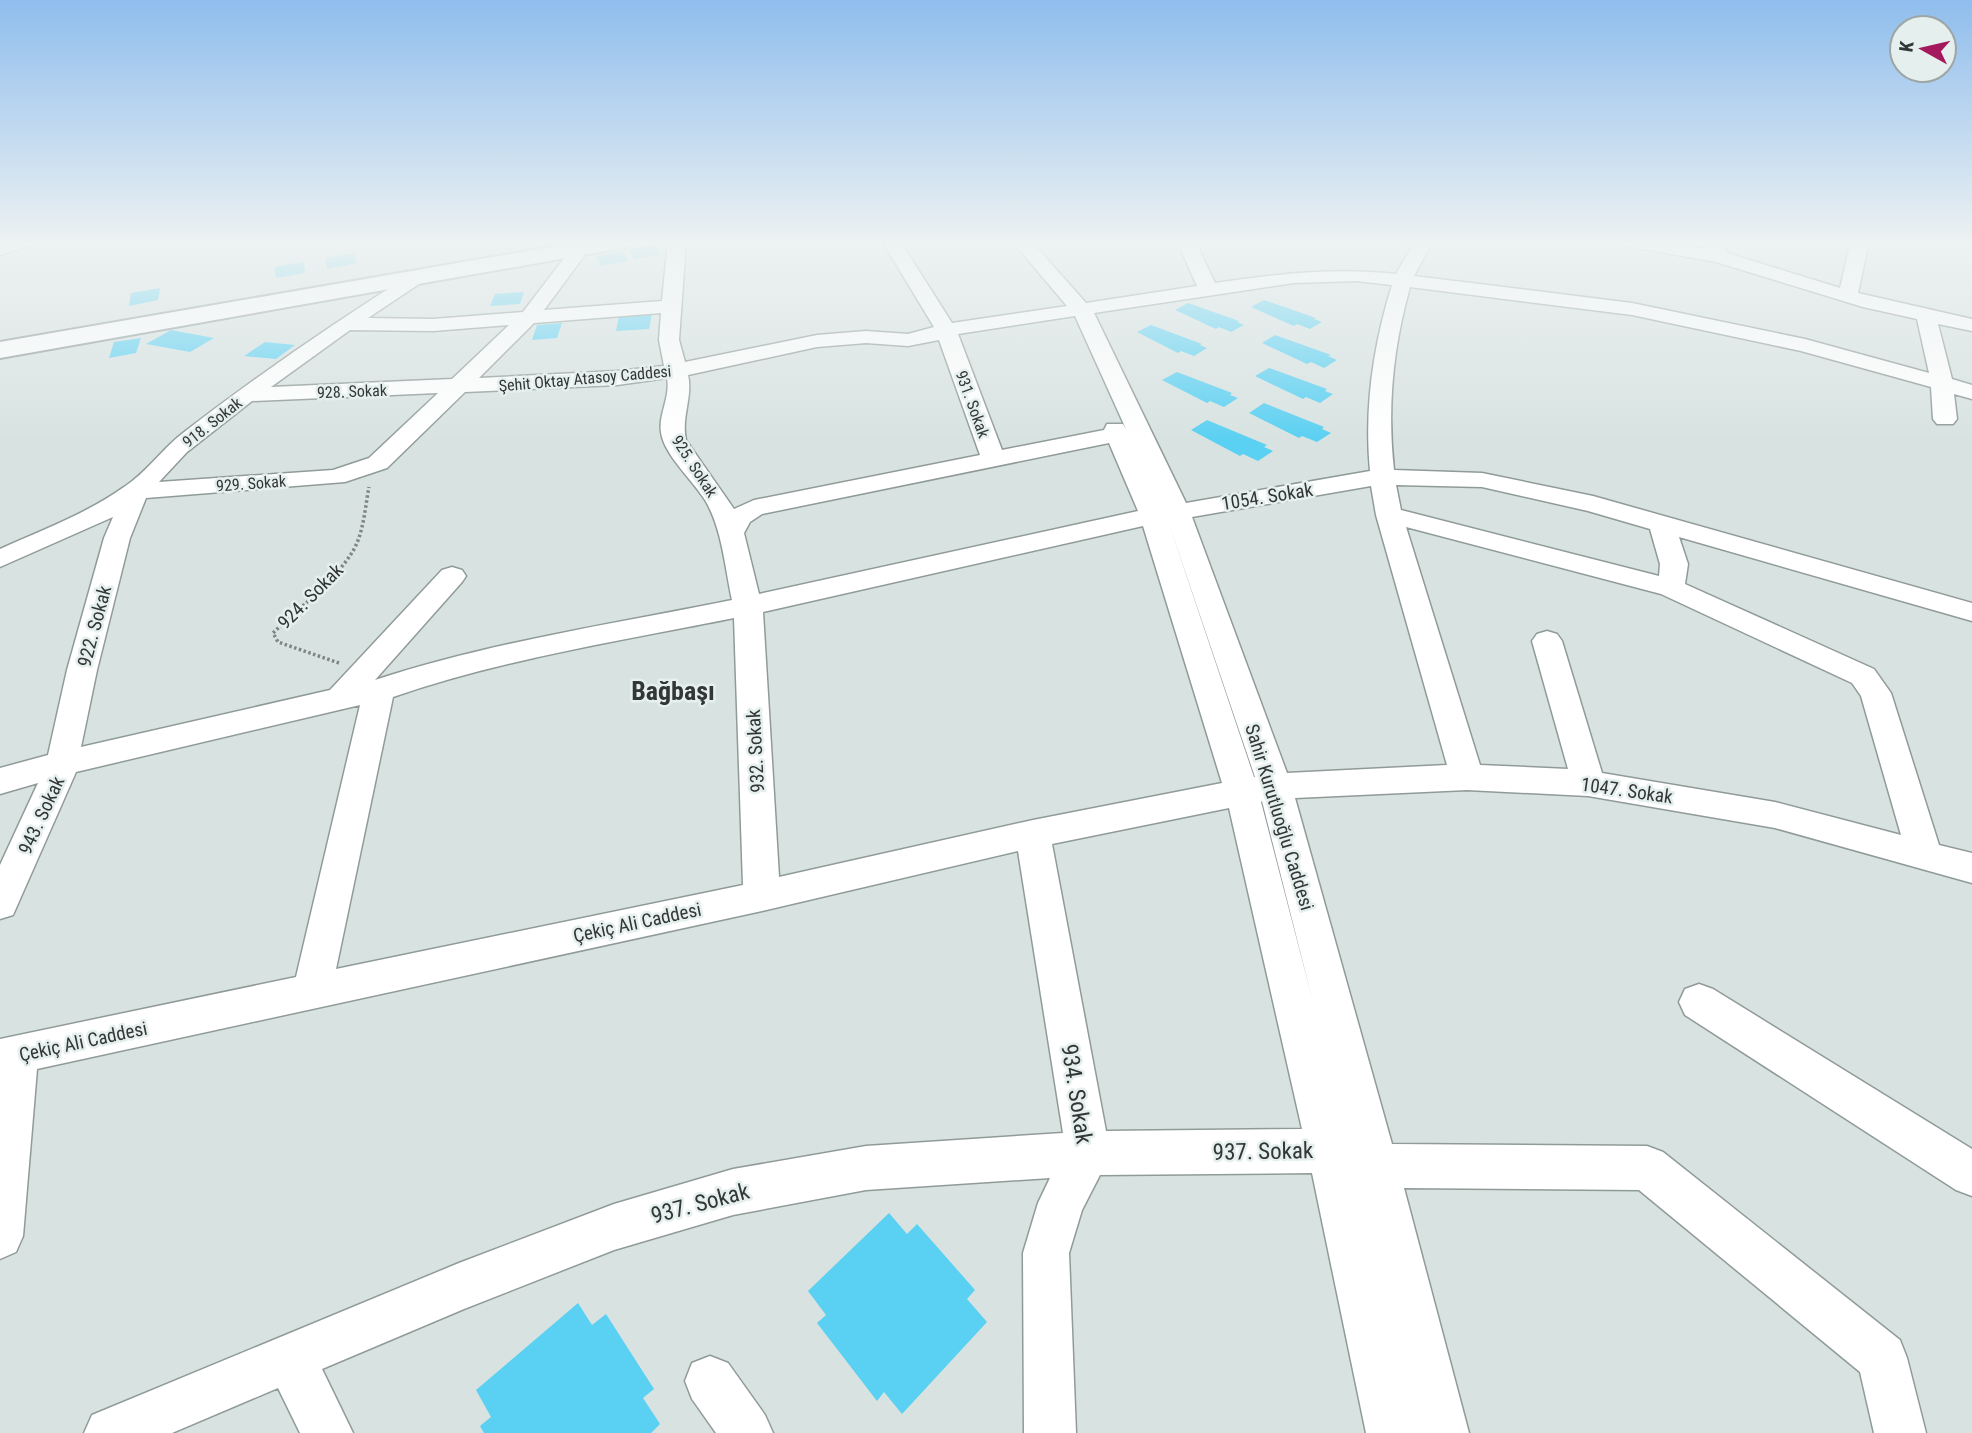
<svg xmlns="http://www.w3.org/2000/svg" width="1972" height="1433" viewBox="0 0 1972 1433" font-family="'Roboto Condensed',sans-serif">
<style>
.building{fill:#5ad0f2}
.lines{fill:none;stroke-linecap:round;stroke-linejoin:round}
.minor-casing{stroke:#909b99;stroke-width:3}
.major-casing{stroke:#909b99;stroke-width:4}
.path{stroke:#7e8584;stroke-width:3.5;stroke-dasharray:2.5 2.5;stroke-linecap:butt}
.minor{fill:#fff;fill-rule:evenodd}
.major{fill:#fff;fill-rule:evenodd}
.labels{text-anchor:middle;stroke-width:5;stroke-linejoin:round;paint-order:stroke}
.far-street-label{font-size:16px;fill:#323636;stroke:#e5f0ee}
.street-label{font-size:19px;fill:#323636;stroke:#e5f0ee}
.near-street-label{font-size:23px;fill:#323636;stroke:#e5f0ee}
.district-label{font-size:26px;font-weight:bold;fill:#323636;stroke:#e5f0ee}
</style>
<rect width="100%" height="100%" fill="#d8e3e1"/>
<!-- building -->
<g class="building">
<polygon points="655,245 660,254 634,259 629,250"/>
<polygon points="623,251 628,261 600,266 596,256"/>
<polygon points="355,253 357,263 327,269 326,258"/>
<polygon points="304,262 305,273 276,278 274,267"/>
<polygon points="160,288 158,300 129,306 131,293"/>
<polygon points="524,292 520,304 490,306 495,294"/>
<polygon points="1264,300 1316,318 1314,319 1322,322 1310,329 1297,324 1294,326 1251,307"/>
<polygon points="1188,303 1239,321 1237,322 1244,325 1231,332 1219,327 1216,329 1175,310"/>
<polygon points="652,314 649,329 616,331 619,316"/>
<polygon points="562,323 557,338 532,340 537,325"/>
<polygon points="1151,325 1202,344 1200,345 1207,348 1194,356 1181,351 1178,353 1137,332"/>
<polygon points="171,330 214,338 190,352 146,344"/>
<polygon points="1275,335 1331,355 1328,356 1337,360 1324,368 1311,362 1307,364 1262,343"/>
<polygon points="141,338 136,353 109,358 114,342"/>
<polygon points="265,342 295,345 276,359 244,356"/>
<polygon points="1269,368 1327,389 1325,391 1333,394 1320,403 1306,397 1303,399 1255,376"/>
<polygon points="1177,372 1232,393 1230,395 1238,398 1224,407 1210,401 1207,403 1162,380"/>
<polygon points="1264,403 1324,427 1322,429 1331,433 1317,442 1302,436 1299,438 1249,413"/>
<polygon points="1207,420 1267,445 1264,447 1273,451 1258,461 1243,454 1240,456 1191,430"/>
<polygon points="889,1213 907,1234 917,1224 975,1290 967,1299 987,1322 902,1414 884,1392 877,1401 817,1323 826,1315 808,1291"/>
<polygon points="578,1303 592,1325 606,1314 654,1389 643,1398 660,1424 651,1433 484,1433 480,1426 491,1417 476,1390"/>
</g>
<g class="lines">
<defs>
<g id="minor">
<polygon points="10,241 36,241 33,245 0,255 0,244"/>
<path d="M668,241H686L679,340L685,362L817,335L866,331L908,334L934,327L882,241H900L952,323L1067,306L1012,241H1031L1086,303L1197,286L1177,241H1195L1215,283C1276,274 1334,267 1396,274L1415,241H1433L1414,276L1632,303L1805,339L1929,373L1917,319L1863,307L1716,262L1626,246L1617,241H1656L1707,249L1704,241H1722L1727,253L1840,288L1851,241H1869L1858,293L1972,319V331L1938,324L1952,379L1972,385V399L1954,394L1957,419L1953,424H1937L1933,419L1931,387L1801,351L1632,315L1410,287C1393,347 1387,408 1394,470L1482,473L1593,496L1972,603V621L1679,537L1688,564L1685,584L1874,669L1891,693L1939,845L1972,853V883L1775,828L1588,796L1467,790L1295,798L1392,1144L1647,1146L1663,1152L1900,1340L1907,1358L1926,1433H1874L1860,1372L1639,1190L1404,1188L1469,1433H1366L1312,1173L1100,1175L1082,1210L1069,1253L1076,1433H1024L1023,1253L1038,1203L1050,1178L866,1190L733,1215L614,1250L464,1309L322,1369L353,1433H300L278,1388L172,1433H84L92,1415L459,1263L614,1204L733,1169L866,1146L1063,1133L1018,851L762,911L37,1069L23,1236L16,1252L0,1259V1039L296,977L360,705L76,772L13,915L0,919V865L38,783L0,794V768L48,755L67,670L104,538L113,517L0,567V549C42,530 86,514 124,487C146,473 162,449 183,433C258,375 335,322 415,272H429L431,276L368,318L433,319L523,312L575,244L581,243L590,248L544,310L662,301ZM1356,281L1392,285C1373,346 1364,408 1370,471L1186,503L1094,313L1294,283ZM661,313L659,340L664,366L617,371L479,378L534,323ZM1075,316L1126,429L1123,424H1107L1104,430L1002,450L958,334ZM509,325L452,379L271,387L350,330L433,331ZM939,340L980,455L754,500L734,509L686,440C681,417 693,397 688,375L817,347L866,343L908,346ZM667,378C671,399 656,417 662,437C667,457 693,481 705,500C722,528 725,568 732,600C613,624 491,642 375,680L462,582L466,576L462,570L452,567L442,570L330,690L81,747L97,670L130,538L146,498L345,482L387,468L465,392L617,385ZM438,393L369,458L333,470L159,482L187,452L252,401ZM1109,443L1138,511L759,594L744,533L750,522L762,514ZM1396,485L1482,487L1588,511L1650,529L1660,564L1659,576L1401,510ZM1371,486L1376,515L1447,765L1287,773L1192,517ZM1168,521L1255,777H1254ZM1143,526L1222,783L1033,820L779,877L763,612ZM1406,527L1661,594L1852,683L1861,696L1901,835L1775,802L1602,773L1562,641L1557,634L1547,631L1537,634L1532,641L1568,769L1480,765ZM734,618L743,885L336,969L393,697C503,659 620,641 734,618ZM1262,801L1313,1002L1261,802ZM1229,808L1302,1129L1106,1131L1052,844Z"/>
<polygon points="1699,984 1713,989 1972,1149 1972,1196 1956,1190 1685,1015 1679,1002 1685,989"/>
<polygon points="710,1356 728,1363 765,1415 773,1433 716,1433 692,1399 685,1381 692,1363"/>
</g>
<polygon id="major" points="585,241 633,241 630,246 622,248 0,358 0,342"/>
</defs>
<!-- minor casing -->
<use href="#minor" class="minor-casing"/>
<!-- major casing -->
<use href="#major" class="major-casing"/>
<!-- path -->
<path class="path" d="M339,663L278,642L273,633C299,608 334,582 353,551C364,532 365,507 369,487"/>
<!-- minor -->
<use href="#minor" class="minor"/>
<!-- major -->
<use href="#major" class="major"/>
</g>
<!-- sky -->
<linearGradient id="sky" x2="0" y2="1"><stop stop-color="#8fbded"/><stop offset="0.55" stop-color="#edf2f2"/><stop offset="1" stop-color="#edf2f2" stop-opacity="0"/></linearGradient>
<rect width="1972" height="441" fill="url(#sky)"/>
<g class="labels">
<!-- far-street labels -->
<g class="far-street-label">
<text transform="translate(585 378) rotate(-5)" y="6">Şehit Oktay Atasoy Caddesi</text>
<text transform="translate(352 391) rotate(-2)" y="6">928. Sokak</text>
<text transform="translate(973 404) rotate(70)" y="6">931. Sokak</text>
<text transform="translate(212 422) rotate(-38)" y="6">918. Sokak</text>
<text transform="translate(695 466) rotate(57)" y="6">925. Sokak</text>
<text transform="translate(251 483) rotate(-4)" y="6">929. Sokak</text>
</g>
<!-- street labels -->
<g class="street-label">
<text transform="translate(1267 496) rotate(-9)" y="7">1054. Sokak</text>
<text transform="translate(310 596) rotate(-45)" y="7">924. Sokak</text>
<text transform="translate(94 626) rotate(-75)" y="7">922. Sokak</text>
<text transform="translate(755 751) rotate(-93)" y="7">932. Sokak</text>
<text transform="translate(1627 790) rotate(8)" y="7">1047. Sokak</text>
<text transform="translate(41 815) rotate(-65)" y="7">943. Sokak</text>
<text transform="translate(1280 817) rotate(73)" y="7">Sahir Kurutluoğlu Caddesi</text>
<text transform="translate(637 922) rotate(-12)" y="7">Çekiç Ali Caddesi</text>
<text transform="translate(83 1041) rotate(-12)" y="7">Çekiç Ali Caddesi</text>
</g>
<!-- near-street labels -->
<g class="near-street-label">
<text transform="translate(1077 1094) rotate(81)" y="8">934. Sokak</text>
<text transform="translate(1263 1151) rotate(-1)" y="8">937. Sokak</text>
<text transform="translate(700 1203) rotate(-15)" y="8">937. Sokak</text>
</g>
<!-- district labels -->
<g class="district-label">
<text x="673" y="700">Bağbaşı</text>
</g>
</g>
<!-- north arrow -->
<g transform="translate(1923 49) rotate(278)"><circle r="33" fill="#e5f0ee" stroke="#9da6a4" stroke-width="2"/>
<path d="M0-5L12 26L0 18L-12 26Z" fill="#a4185e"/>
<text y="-10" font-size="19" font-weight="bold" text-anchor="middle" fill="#323636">K</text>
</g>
</svg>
